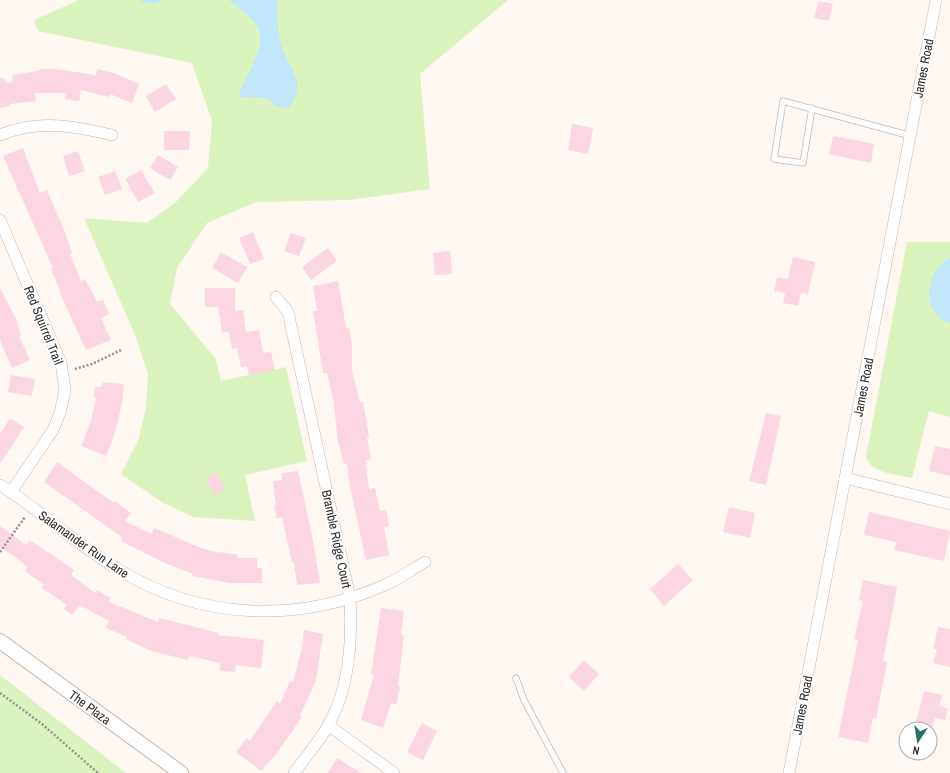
<svg xmlns="http://www.w3.org/2000/svg" width="950" height="773" viewBox="0 0 950 773" font-family="'Archivo Narrow',sans-serif">
<style>
.green{fill:#dbf4be}
.water{fill:#c1e5f9}
.lines{fill:none;stroke-linecap:round;stroke-linejoin:round}
.stream{stroke:#c1e5f9;stroke-width:4}
.building{fill:#fdd6e3}
.service-casing{stroke:#c0b7b1;stroke-width:7}
.minor-casing{stroke:#c0b7b1;stroke-width:12}
.tertiary-casing{stroke:#c0b7b1;stroke-width:16}
.path{stroke:#97928e;stroke-width:2.5;stroke-dasharray:2 2;stroke-linecap:butt}
.service{stroke:#fff;stroke-width:5.5}
.minor{stroke:#fff;stroke-width:11}
.tertiary{stroke:#fff;stroke-width:14}
.labels{text-anchor:middle;stroke-width:4;stroke-linejoin:round;paint-order:stroke}
.street-label{font-size:13px;fill:#302d2b;stroke:#fff}
</style>
<rect width="100%" height="100%" fill="#fef7f2"/>
<!-- green -->
<g class="green">
<polygon points="79,0 508,0 420,74 430,189 350,200 256,202 207,223 177,268 170,304 216,359 221,381 286,367 307,461 245,475 255,521 194,517 163,503 121,474 138,441 146,408 148,374 135,335 84,218 147,223 176,202 208,168 212,121 192,63 38,31 34,20"/>
<path d="M907,242H950V417L929,411L912,478C897,474 871,474 866,457Z"/>
<polygon points="0,675 126,773 0,773"/>
</g>
<!-- water -->
<g class="water">
<path d="M229,0H278C277,17 277,33 283,49C291,72 308,85 288,108L276,106L267,98L242,97L239,93C246,75 271,42 255,23C248,15 238,7 229,0Z"/>
<path d="M950,257V323C927,316 924,289 936,270C940,265 945,261 950,257Z"/>
</g>
<g class="lines">
<!-- stream -->
<polyline class="stream" points="143,0 153,2 159,0"/>
</g>
<!-- building -->
<g class="building">
<polygon points="819,1 833,4 829,21 814,18"/>
<polygon points="40,69 55,69 96,75 97,69 114,73 139,84 132,103 110,94 109,97 81,90 79,101 65,99 66,93 35,93 36,101 10,104 10,106 0,108 0,78 4,78 6,83 13,82 12,75 40,71"/>
<polygon points="166,84 176,99 155,112 146,96"/>
<polygon points="572,124 593,128 588,154 568,150"/>
<polygon points="164,131 190,131 189,150 164,150"/>
<polygon points="833,136 874,144 871,163 829,154"/>
<polygon points="23,148 40,193 47,190 64,230 72,253 70,254 81,281 85,279 97,302 103,300 109,314 101,318 111,340 86,350 59,291 60,290 51,269 53,268 3,156"/>
<polygon points="78,151 85,171 69,176 63,156"/>
<polygon points="158,155 178,167 170,180 150,168"/>
<polygon points="141,170 155,193 138,202 125,179"/>
<polygon points="115,171 122,189 105,195 98,177"/>
<polygon points="253,232 264,259 250,264 239,238"/>
<polygon points="291,233 306,238 299,256 284,251"/>
<polygon points="328,248 337,261 311,280 302,267"/>
<polygon points="450,251 452,274 435,275 433,253"/>
<polygon points="221,252 247,267 238,283 212,268"/>
<polygon points="793,257 815,262 808,294 801,293 798,306 783,303 785,293 774,291 777,277 788,279"/>
<polygon points="338,281 346,328 349,328 352,346 352,370 360,402 363,402 369,437 367,437 371,459 365,460 369,489 375,488 380,511 386,510 389,526 384,527 389,555 366,560 350,487 347,464 344,464 338,441 333,398 327,373 323,373 313,311 317,311 313,286"/>
<polygon points="0,288 16,319 21,335 19,336 30,360 12,368 0,340"/>
<polygon points="205,288 235,288 235,311 243,310 246,332 259,330 263,353 271,352 275,370 249,375 247,366 241,367 237,348 232,349 229,332 222,332 218,307 205,307"/>
<polygon points="11,375 35,379 32,396 8,392"/>
<polygon points="103,382 124,384 122,403 115,433 106,456 81,446 91,421 96,398 94,398 95,387 102,387"/>
<polygon points="766,413 781,416 766,485 749,481"/>
<polygon points="10,418 24,427 0,464 0,434"/>
<polygon points="935,446 950,449 950,476 929,471"/>
<polygon points="57,462 114,503 115,501 131,513 125,521 151,534 154,528 201,548 220,553 221,552 238,555 237,558 257,558 257,568 262,568 262,583 230,583 192,576 193,574 165,563 121,541 122,537 44,482"/>
<polygon points="298,471 313,540 320,583 297,585 294,562 292,563 282,517 277,519 274,505 276,505 273,481 282,480 282,473"/>
<polygon points="216,473 225,488 214,495 205,479"/>
<polygon points="729,507 755,513 750,538 723,532"/>
<polygon points="869,512 950,531 944,561 894,550 896,542 864,535"/>
<polygon points="0,526 26,545 30,540 74,570 71,575 95,593 97,590 111,598 109,602 158,622 159,618 218,633 217,635 264,640 261,668 236,665 235,672 220,671 220,663 189,656 188,660 151,651 126,639 127,637 106,628 109,621 80,605 72,615 64,609 67,605 42,588 44,585 25,571 28,567 0,546"/>
<polygon points="678,564 693,580 664,606 650,589"/>
<polygon points="863,580 897,587 883,661 887,662 876,718 873,718 868,743 838,737 858,640 854,639 863,601 859,600"/>
<polygon points="381,608 404,611 401,635 404,635 398,686 400,687 396,705 391,703 383,728 361,720 374,674 371,674"/>
<polygon points="938,627 950,629 950,667 933,663 937,649 933,649"/>
<polygon points="304,630 323,634 316,680 300,716 302,717 277,753 261,771 236,752 247,738 250,741 277,701 280,704 290,681 293,682 302,648"/>
<polygon points="584,660 599,674 584,691 569,677"/>
<polygon points="924,691 942,695 939,706 948,709 945,720 935,718 932,729 914,729"/>
<polygon points="422,723 437,731 423,760 407,752"/>
<polygon points="337,758 361,773 328,773"/>
</g>
<g class="lines">
<defs>
<g id="service">
<polyline points="812,108 803,163 774,159 783,101 911,136"/>
<polyline points="516,678 524,700 563,773"/>
</g>
<g id="minor">
<path d="M0,135C38,119 74,126 112,135"/>
<polyline points="0,220 61,363 65,390 60,413 53,430 11,492"/>
<path d="M276,297L288,312L350,598C352,641 350,687 328,726C318,743 305,758 294,773"/>
<polyline points="845,478 950,504"/>
<path d="M0,485C40,510 75,543 116,568C199,620 296,624 385,585C399,579 412,569 425,562"/>
<polyline points="328,725 394,773"/>
<polyline points="789,773 936,0"/>
</g>
<polyline id="tertiary" points="0,641 181,773"/>
</defs>
<!-- service casing -->
<use href="#service" class="service-casing"/>
<!-- minor casing -->
<use href="#minor" class="minor-casing"/>
<!-- tertiary casing -->
<use href="#tertiary" class="tertiary-casing"/>
<!-- path -->
<g class="path">
<polyline points="75,369 92,364 121,350"/>
<polyline points="0,552 25,517"/>
<polyline points="0,693 42,724 98,773"/>
</g>
<!-- service -->
<use href="#service" class="service"/>
<!-- minor -->
<use href="#minor" class="minor"/>
<!-- tertiary -->
<use href="#tertiary" class="tertiary"/>
</g>
<g class="labels">
<!-- street labels -->
<g class="street-label">
<text transform="translate(923 68) rotate(-79)" y="5">James Road</text>
<text transform="translate(44 325) rotate(68)" y="5">Red Squirrel Trail</text>
<text transform="translate(863 387) rotate(-79)" y="5">James Road</text>
<text transform="translate(337 539) rotate(78)" y="5">Bramble Ridge Court</text>
<text transform="translate(84 544) rotate(35)" y="5">Salamander Run Lane</text>
<text transform="translate(802 705) rotate(-79)" y="5">James Road</text>
<text transform="translate(90 707) rotate(36)" y="5">The Plaza</text>
</g>
</g>
<!-- north arrow -->
<g transform="translate(918 741) rotate(192)"><circle r="19" fill="#ffffff" stroke="#acabaa"/>
<path d="M0-3L7 15L0 10L-7 15Z" fill="#297169"/>
<text y="-6" font-size="11" font-weight="bold" text-anchor="middle" fill="#302d2b">N</text>
</g>
</svg>
